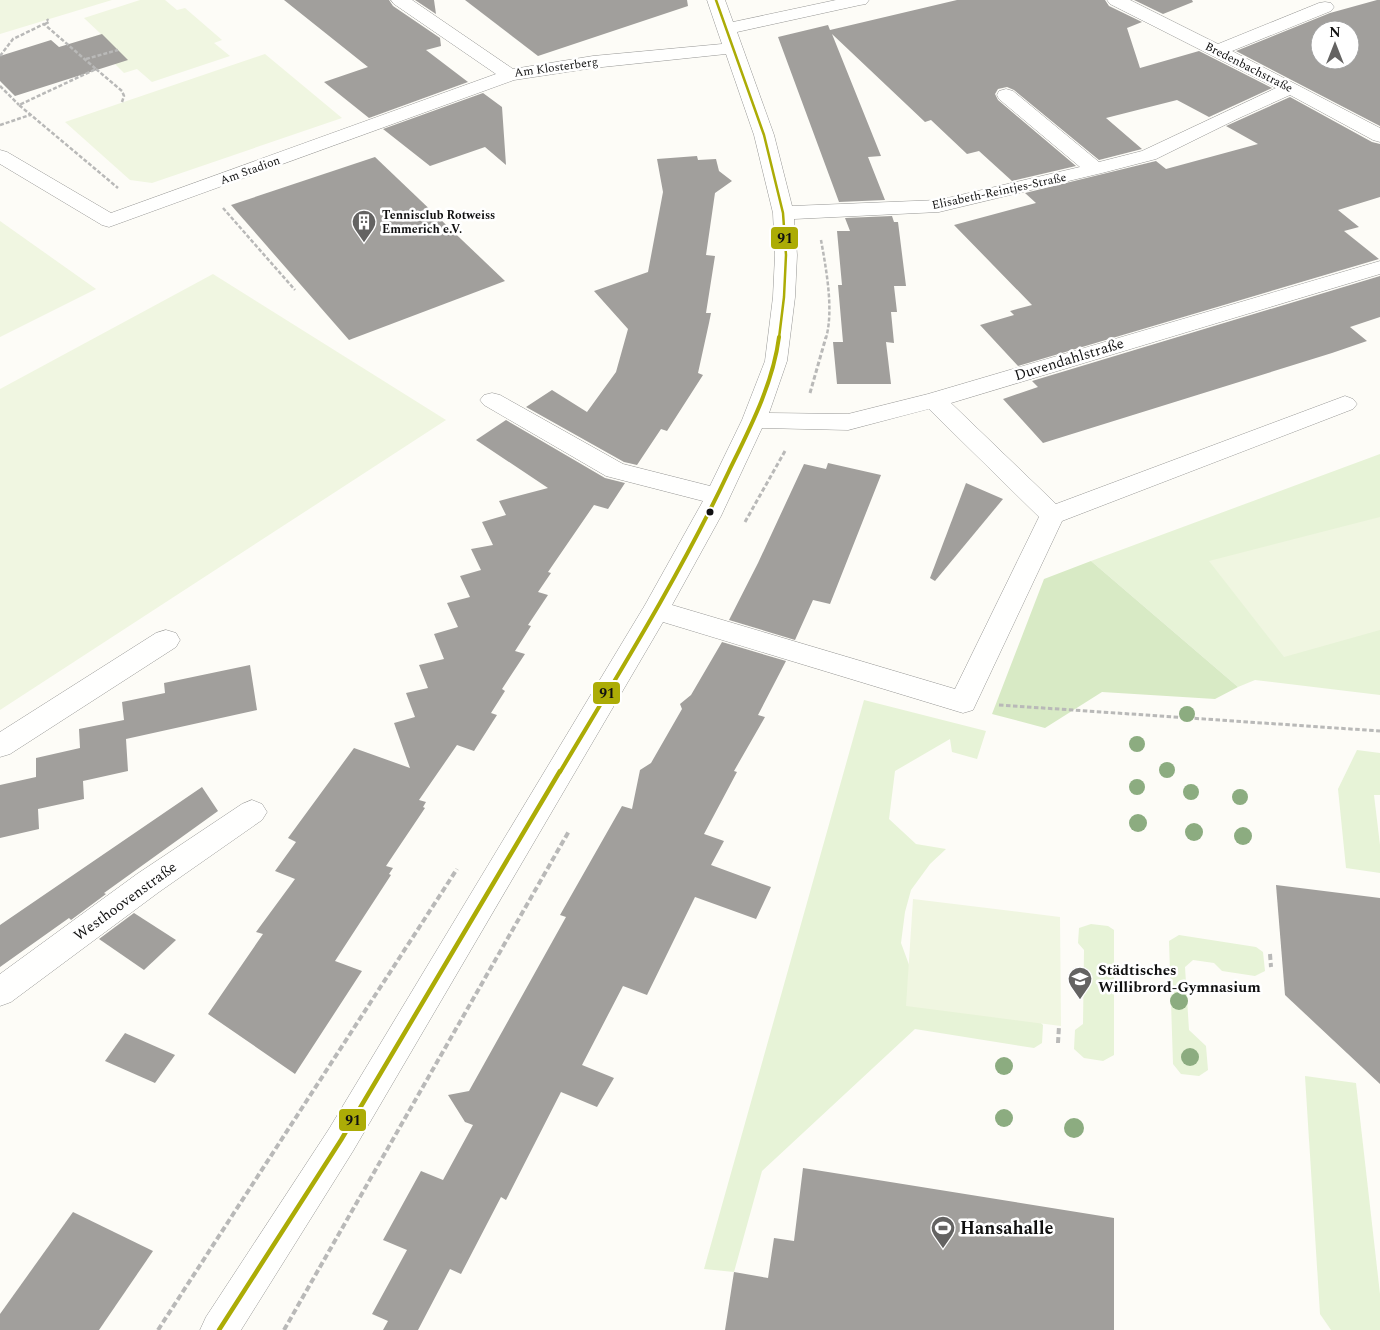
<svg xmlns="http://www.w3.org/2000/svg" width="1380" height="1330" viewBox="0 0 1380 1330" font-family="Spectral,serif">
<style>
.green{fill:#e7f3d7}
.forest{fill:#d8eac5}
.pitch{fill:#f0f6e1}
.building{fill:#a19f9c;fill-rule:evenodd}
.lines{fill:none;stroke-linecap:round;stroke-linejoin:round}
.minor-casing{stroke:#979795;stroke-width:1}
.path-far2{stroke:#b9b9b8;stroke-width:2.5;stroke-dasharray:4 2;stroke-linecap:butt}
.path-far1{stroke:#b9b9b8;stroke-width:3;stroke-dasharray:4.5 2.5;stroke-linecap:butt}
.path{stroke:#b9b9b8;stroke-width:4;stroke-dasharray:6 3;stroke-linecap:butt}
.minor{fill:#fffffe;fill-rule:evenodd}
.bus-1-far2-casing{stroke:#fff;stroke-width:5}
.bus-1-far1-casing{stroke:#fff;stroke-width:8}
.bus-1-casing{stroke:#fff;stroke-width:8}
.bus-1-far2{stroke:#acac06;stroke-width:2.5}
.bus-1-far1{stroke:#acac06;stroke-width:4}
.bus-1{stroke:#acac06;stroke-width:4.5}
.tree{fill:#8cac80}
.bus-dot{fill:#111;stroke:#fff;stroke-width:2}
.labels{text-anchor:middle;stroke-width:5;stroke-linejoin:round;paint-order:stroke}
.far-street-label{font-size:12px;fill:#111;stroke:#fff}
.far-poi-label{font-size:12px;font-weight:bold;fill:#111;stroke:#fff;text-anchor:start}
.street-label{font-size:15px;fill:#111;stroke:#fff}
.poi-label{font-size:15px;font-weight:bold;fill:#111;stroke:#fff;text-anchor:start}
.near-poi-label{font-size:18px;font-weight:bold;fill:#111;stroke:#fff;text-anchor:start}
.line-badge{stroke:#fff;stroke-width:2}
.pale-badge-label{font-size:14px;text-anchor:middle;font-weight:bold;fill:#111}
</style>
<rect width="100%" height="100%" fill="#fdfcf7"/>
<!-- green -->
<g class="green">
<polygon points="1380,454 1380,695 1255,680 1238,687 1091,561"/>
<polygon points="864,700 986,731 977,759 952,752 950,739 895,771 889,819 916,844 946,849 930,864 911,890 905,912 901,943 915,981 1036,1018 1043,1025 1042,1043 1034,1048 915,1029 762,1171 734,1272 704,1269"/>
<polygon points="1357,750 1380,753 1380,795 1374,795 1380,845 1380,873 1346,868 1338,789"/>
<polygon points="1091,924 1108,926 1114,930 1114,1055 1103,1061 1084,1058 1074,1049 1075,1030 1083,1024 1084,950 1078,943 1079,928"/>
<polygon points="1179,935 1256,947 1263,952 1265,971 1255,976 1222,971 1214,963 1193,960 1185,967 1189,1030 1206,1046 1208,1070 1199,1076 1181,1074 1173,1064 1169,941"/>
<polygon points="1305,1076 1356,1083 1380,1294 1380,1330 1331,1330 1320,1314"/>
</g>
<!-- forest -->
<polygon class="forest" points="1091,561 1238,687 1215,699 1102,692 1045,728 992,714 1044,579"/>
<!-- pitch -->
<g class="pitch">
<polygon points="0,0 112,0 0,34"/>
<polygon points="140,0 165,0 177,10 185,8 222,40 214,43 230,56 152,82 137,69 124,73 89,38 101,34 84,18"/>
<polygon points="265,54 342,118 152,183 130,180 65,122"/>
<polygon points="0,221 96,289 0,337"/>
<polygon points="213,274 446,420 0,710 0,389"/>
<polygon points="1380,517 1380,630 1284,657 1209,561"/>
<polygon points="913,899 1060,917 1061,1026 906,1006"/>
</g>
<!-- building -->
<g class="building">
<polygon points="284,0 389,0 393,6 440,38 441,46 426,50 468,82 369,118 324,82 368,67"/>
<polygon points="415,0 434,0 436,14"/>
<polygon points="465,0 687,0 688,6 538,56"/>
<polygon points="957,0 1105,0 1109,6 1142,22 1127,28 1140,68 1199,51 1272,88 1209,117 1177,100 1106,118 1142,149 1099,160 1014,90 1007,87 998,89 995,94 998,100 1076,166 1012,181 979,151 967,154 931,120 925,122 832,34 881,156 868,157 885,200 839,202 778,37 828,25 830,30"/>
<polygon points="1134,0 1192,0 1193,2 1163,14"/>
<path d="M1377,0H1380V126L1236,51L1330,13ZM1320,30H1350V60H1320Z"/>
<polygon points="102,34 128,60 15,96 0,81 0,56 51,40 59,47"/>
<polygon points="483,93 502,107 506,165 485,147 430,166 383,129"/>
<polygon points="1290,97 1372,142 1380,144 1380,197 1338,210 1359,227 1344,231 1379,259 1018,366 980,325 1014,315 1010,311 1032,305 954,225 1036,203 1025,193 1156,161 1166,169 1258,144 1226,126"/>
<polygon points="697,156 698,160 716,159 719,171 732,181 715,193 706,255 715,256 706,313 711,313 709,323 698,373 703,375 667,431 661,429 637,465 624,462 526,407 552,390 587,412 616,372 628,329 594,291 648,272 663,192 657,159"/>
<polygon points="375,157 505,281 349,340 231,205"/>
<polygon points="892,216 894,222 898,222 906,286 894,286 897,312 891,312 894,343 886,342 891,384 837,384 833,342 843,342 838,285 842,285 837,231 850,231 845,218"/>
<polygon points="1380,276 1380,317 1350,327 1367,341 1332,353 1043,443 1003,399 1038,387 1032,381"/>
<polygon points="506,420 605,478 625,483 608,509 594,505 548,572 551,573 538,592 548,595 528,625 531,626 515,651 525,654 502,689 505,691 491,713 497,715 474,751 457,745 419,800 426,802 423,807 425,808 386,866 393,868 389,874 391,875 335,961 362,971 295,1074 208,1014 263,934 256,932 295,879 275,871 296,842 288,838 354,748 410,768 394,723 415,717 406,693 428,688 419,665 444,659 434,634 458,627 447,603 470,597 460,576 481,570 471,549 493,545 482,522 506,515 499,501 548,488 476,440"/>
<polygon points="828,463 881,475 830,604 813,600 795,640 729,620 758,563 804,464 826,469"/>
<polygon points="966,483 1003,499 935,581 930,578"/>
<polygon points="722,642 786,661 758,715 765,717 734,771 737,772 704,834 724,841 711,865 771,887 756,919 695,897 647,995 623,986 582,1065 614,1078 597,1107 561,1092 506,1200 501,1197 461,1274 450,1269 418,1330 383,1330 388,1321 372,1314 407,1250 383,1240 421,1171 443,1180 473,1125 465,1122 448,1095 469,1091 566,917 560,915 622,806 632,809 640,770 651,763 682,709 680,704 691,695"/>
<polygon points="250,665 257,710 126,739 128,771 83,781 84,799 38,809 39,829 0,838 0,785 36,777 36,758 80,748 79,729 124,720 122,702 165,693 164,683"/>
<polygon points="202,787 218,811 104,893 106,894 71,920 69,918 0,967 0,925"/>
<polygon points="1276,885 1380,898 1380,1084 1285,995"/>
<polygon points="134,913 176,940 144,970 99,939"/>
<polygon points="125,1033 175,1055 155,1083 105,1061"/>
<polygon points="803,1168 1114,1218 1114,1330 725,1330 734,1272 768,1278 774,1238 794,1241"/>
<polygon points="73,1212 153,1251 99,1330 0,1330 0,1314"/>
</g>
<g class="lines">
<defs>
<g id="minor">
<path d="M391,0H412L513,69L593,56L722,44L707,0H725L733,22L836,0H869L866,4L860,5L737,32L774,135L792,206L939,200L1080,167L999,99L997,95L999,91L1006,89L1013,91L1099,162L1142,151L1276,88L1110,4L1107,0H1130L1218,44L1319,3L1325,2L1331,3L1334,7L1331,11L1232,51L1380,128V142L1373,140L1290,95L1237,119L1156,159L1102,173L939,212L794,219L797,255L795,297L787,361L769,413L848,414L928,394L1380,261V274L951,403L1056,504L1337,399L1345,396L1353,399L1357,404L1353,409L1062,521L973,710L963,713L663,622L353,1151L241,1330H200L206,1317L329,1129L645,605L703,501L606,476L484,405L480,400L484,395L492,393L500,395L623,464L710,486L742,420L765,361L773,297L775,255L773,213L754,135L726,54L593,68L514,80L109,227L102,225L0,164V150L7,152L111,213L496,74L394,4ZM929,409L1039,517L955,689L672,605L721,516L762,428L848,430Z"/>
<polygon points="166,630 176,633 180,640 176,647 10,754 0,757 0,732 156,633"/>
<polygon points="252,800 262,804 267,812 262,820 159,892 11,1002 0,1006 0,974 137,874 242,804"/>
</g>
</defs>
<!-- minor casing -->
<use href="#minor" class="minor-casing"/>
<!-- path-far2 -->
<g class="path-far2">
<polyline points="45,24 49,22 47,19"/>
<polyline points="0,56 13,39 44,24 96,69 19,105 118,188"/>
<polyline points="86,59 118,50"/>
<polyline points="96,69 122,91 124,96 122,102"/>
<polyline points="0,86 19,105"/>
<polyline points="0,125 30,115"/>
<polyline points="223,208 295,290"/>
<path d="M821,240C826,268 834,310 826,338"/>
</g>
<!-- path-far1 -->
<g class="path-far1">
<polyline points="810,393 826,337"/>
<polyline points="745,522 785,451"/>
<polyline points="999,705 1380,731"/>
</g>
<!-- path -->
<g class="path">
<polyline points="1270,954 1271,967"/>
<polyline points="1058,1043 1059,1026"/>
<polyline points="158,1330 457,869"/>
<polyline points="284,1330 569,831"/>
</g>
<!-- minor -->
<use href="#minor" class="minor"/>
<defs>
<polyline id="bus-1-far2" points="716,0 764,135 783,213 786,255 784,297 779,338"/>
<path id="bus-1-far1" d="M560,772C619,673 680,575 729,471C750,428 773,384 779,337"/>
<polyline id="bus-1" points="219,1330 341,1140 560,771"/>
</defs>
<!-- bus-1-far2 casing -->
<use href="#bus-1-far2" class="bus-1-far2-casing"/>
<!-- bus-1-far1 casing -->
<use href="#bus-1-far1" class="bus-1-far1-casing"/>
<!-- bus-1 casing -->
<use href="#bus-1" class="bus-1-casing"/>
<!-- bus-1-far2 -->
<use href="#bus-1-far2" class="bus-1-far2"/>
<!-- bus-1-far1 -->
<use href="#bus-1-far1" class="bus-1-far1"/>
<!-- bus-1 -->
<use href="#bus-1" class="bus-1"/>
</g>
<!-- trees -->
<g class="tree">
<circle cx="1187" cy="714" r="8"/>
<circle cx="1137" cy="744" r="8"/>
<circle cx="1167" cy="770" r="8"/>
<circle cx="1137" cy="787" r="8"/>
<circle cx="1191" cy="792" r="8"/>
<circle cx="1240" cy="797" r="8"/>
<circle cx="1138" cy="823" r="9"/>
<circle cx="1194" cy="832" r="9"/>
<circle cx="1243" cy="836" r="9"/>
<circle cx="1179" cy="1001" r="9"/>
<circle cx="1190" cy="1057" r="9"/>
<circle cx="1004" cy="1066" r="9"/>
<circle cx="1004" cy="1118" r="9"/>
<circle cx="1074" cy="1128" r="10"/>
</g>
<!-- icons -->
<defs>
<symbol id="building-pin" viewBox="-11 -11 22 30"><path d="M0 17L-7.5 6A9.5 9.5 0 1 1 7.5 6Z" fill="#646362" stroke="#fff"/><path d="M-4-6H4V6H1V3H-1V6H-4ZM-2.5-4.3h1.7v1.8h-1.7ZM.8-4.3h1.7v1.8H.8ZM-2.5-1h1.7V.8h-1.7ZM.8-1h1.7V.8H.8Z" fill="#fff"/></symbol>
<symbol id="school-pin" viewBox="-11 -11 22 30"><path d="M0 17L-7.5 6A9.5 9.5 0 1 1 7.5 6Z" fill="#646362" stroke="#fff"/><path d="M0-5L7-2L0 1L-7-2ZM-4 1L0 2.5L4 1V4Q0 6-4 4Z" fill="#fff"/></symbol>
<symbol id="stadium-pin" viewBox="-11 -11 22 30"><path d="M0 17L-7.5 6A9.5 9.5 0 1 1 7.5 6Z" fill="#646362" stroke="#fff"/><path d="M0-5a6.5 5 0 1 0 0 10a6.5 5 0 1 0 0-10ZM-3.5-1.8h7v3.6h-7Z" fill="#fff"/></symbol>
</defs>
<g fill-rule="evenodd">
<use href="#building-pin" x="350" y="208" width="28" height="38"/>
<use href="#school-pin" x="1066" y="965" width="28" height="38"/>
<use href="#stadium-pin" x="929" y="1214" width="28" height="38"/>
</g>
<!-- markers -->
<circle class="bus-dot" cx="710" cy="512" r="4.5"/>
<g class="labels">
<!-- far-street labels -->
<g class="far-street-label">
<text transform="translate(556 67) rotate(-8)" y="4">Am Klosterberg</text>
<text transform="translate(1249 67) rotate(27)" y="4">Bredenbachstraße</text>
<text transform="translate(250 170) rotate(-20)" y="4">Am Stadion</text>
<text transform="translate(999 191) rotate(-12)" y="4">Elisabeth-Reintjes-Straße</text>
</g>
<!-- far-poi labels -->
<g class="far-poi-label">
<text x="382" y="219">Tennisclub Rotweiss<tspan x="382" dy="14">Emmerich e.V.</tspan></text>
</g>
<!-- street labels -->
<g class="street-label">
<text transform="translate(1069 359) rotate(-17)" y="5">Duvendahlstraße</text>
<text transform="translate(125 901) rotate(-36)" y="5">Westhoovenstraße</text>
</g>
<!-- poi labels -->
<g class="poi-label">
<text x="1098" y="975">Städtisches<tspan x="1098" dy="17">Willibrord-Gymnasium</tspan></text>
</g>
<!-- near-poi labels -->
<g class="near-poi-label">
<text x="960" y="1234">Hansahalle</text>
</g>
</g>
<g class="line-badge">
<rect x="770" y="226" width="29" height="24" rx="5" fill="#acac06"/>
<rect x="592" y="681" width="29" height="24" rx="5" fill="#acac06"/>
<rect x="338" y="1108" width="29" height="24" rx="5" fill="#acac06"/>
</g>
<g class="pale-badge-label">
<text x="785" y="243">91</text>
<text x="607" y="698">91</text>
<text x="353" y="1125">91</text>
</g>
<!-- north arrow -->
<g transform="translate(1335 45)"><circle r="24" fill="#ffffff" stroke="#a0a0a0"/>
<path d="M0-4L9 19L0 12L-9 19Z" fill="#646362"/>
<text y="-8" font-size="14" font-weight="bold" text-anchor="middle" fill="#111111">N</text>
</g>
</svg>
